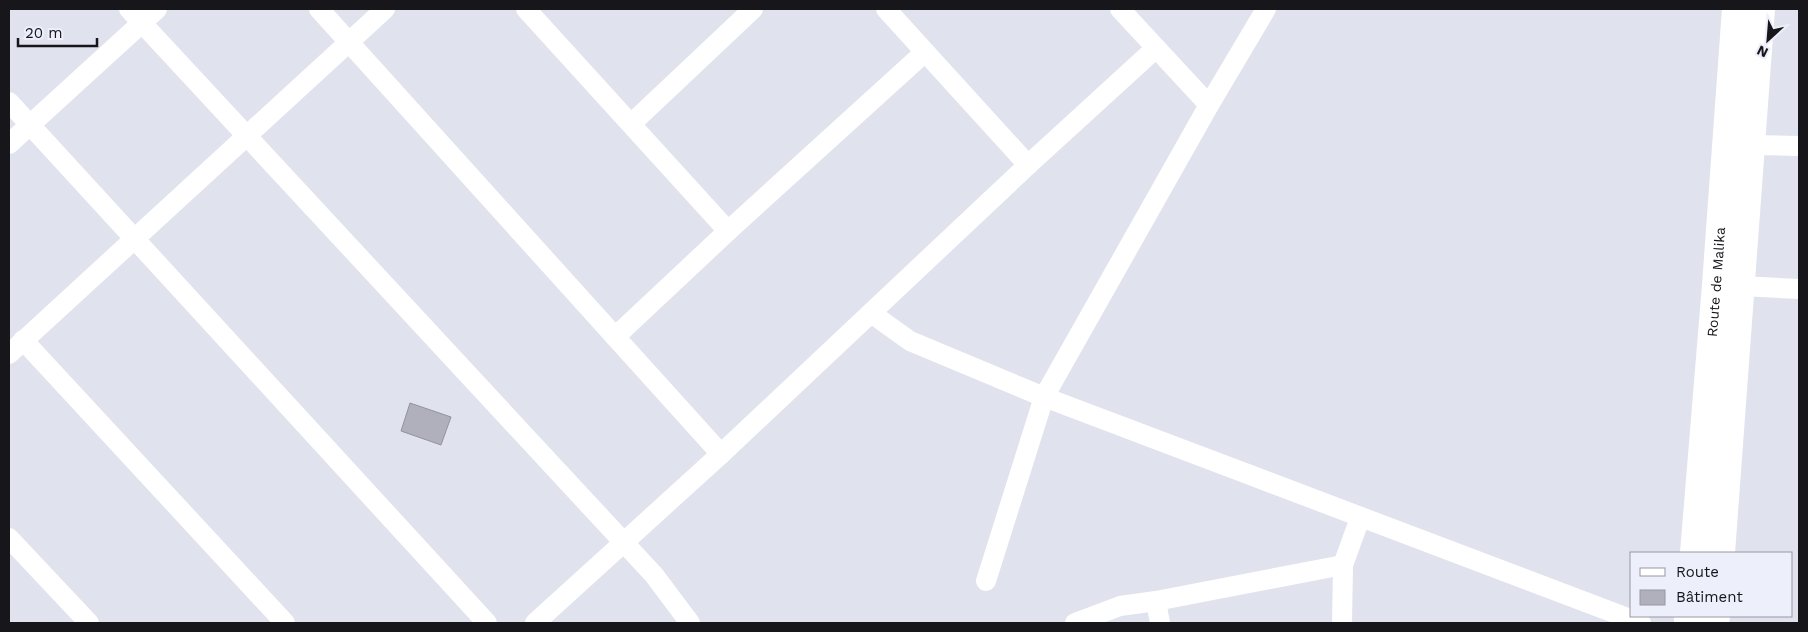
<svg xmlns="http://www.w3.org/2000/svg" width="1808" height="632" viewBox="0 0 1808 632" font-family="'Work Sans',sans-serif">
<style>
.building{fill:#afb0bc;stroke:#92939f}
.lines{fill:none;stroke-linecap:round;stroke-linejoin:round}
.minor{stroke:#fff;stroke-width:20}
.secondary{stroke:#fff;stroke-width:28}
.labels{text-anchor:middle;stroke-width:4;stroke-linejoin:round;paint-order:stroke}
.street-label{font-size:14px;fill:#16161b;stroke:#edeffb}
</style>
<rect width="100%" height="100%" fill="#e0e2ee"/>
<!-- building -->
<polygon class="building" points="410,403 451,417 441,445 401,431"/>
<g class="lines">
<!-- minor -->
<g class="minor">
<polyline points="129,9 654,575 690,623"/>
<polyline points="319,9 721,454"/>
<polyline points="526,9 728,231"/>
<polyline points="886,9 1028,165"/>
<polyline points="1120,9 1209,105"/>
<polyline points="9,102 487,623"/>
<polyline points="631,124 753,9"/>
<polyline points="9,144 157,9"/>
<polyline points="1751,145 1799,146"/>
<polyline points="1741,286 1799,289"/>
<polyline points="871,313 910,341 1044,397 1641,623"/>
<polyline points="615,337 728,231 925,52"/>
<polyline points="23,340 285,623"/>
<polyline points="9,354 385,9"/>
<polyline points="9,538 89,623"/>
<polyline points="986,581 1044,397 1209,105 1266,9"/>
<polyline points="1156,601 1160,623"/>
<polyline points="535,623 721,454 1028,165 1156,48"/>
<polyline points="1075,623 1120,606 1156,601 1343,565"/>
<polyline points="1342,623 1343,565 1360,518"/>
</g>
<!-- secondary -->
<g class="secondary">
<path id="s1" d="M1694,553L1716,285L1736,9"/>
<polyline points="1721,553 1761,9"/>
<polyline points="1688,623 1688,616"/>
<polyline points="1715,623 1716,616"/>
</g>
</g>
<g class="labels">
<!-- street labels -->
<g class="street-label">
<text dy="5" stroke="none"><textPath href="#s1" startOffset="272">Route de Malika</textPath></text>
</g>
</g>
<!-- border -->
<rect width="1808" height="632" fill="none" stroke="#16161b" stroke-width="20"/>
<!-- legend -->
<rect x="1630" y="552" width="162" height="65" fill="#edeffb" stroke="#9798a1"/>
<rect x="1640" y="568" width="25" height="8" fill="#ffffff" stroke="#9798a1"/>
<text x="1676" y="577" font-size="15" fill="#16161b">Route</text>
<rect x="1640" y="590" width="25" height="15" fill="#afb0bc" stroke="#9798a1"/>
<text x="1676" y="602" font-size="15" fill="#16161b">Bâtiment</text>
<!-- north arrow -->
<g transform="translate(1768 40) rotate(206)" stroke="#edeffb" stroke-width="4" paint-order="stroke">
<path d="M0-4L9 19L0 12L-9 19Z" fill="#16161b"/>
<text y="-8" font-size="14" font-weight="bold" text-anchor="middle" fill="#16161b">N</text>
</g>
<!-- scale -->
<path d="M18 38v8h79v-8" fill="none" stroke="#16161b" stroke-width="2.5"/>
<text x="25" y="38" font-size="15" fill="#16161b" stroke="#edeffb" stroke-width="4" paint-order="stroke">20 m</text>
</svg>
